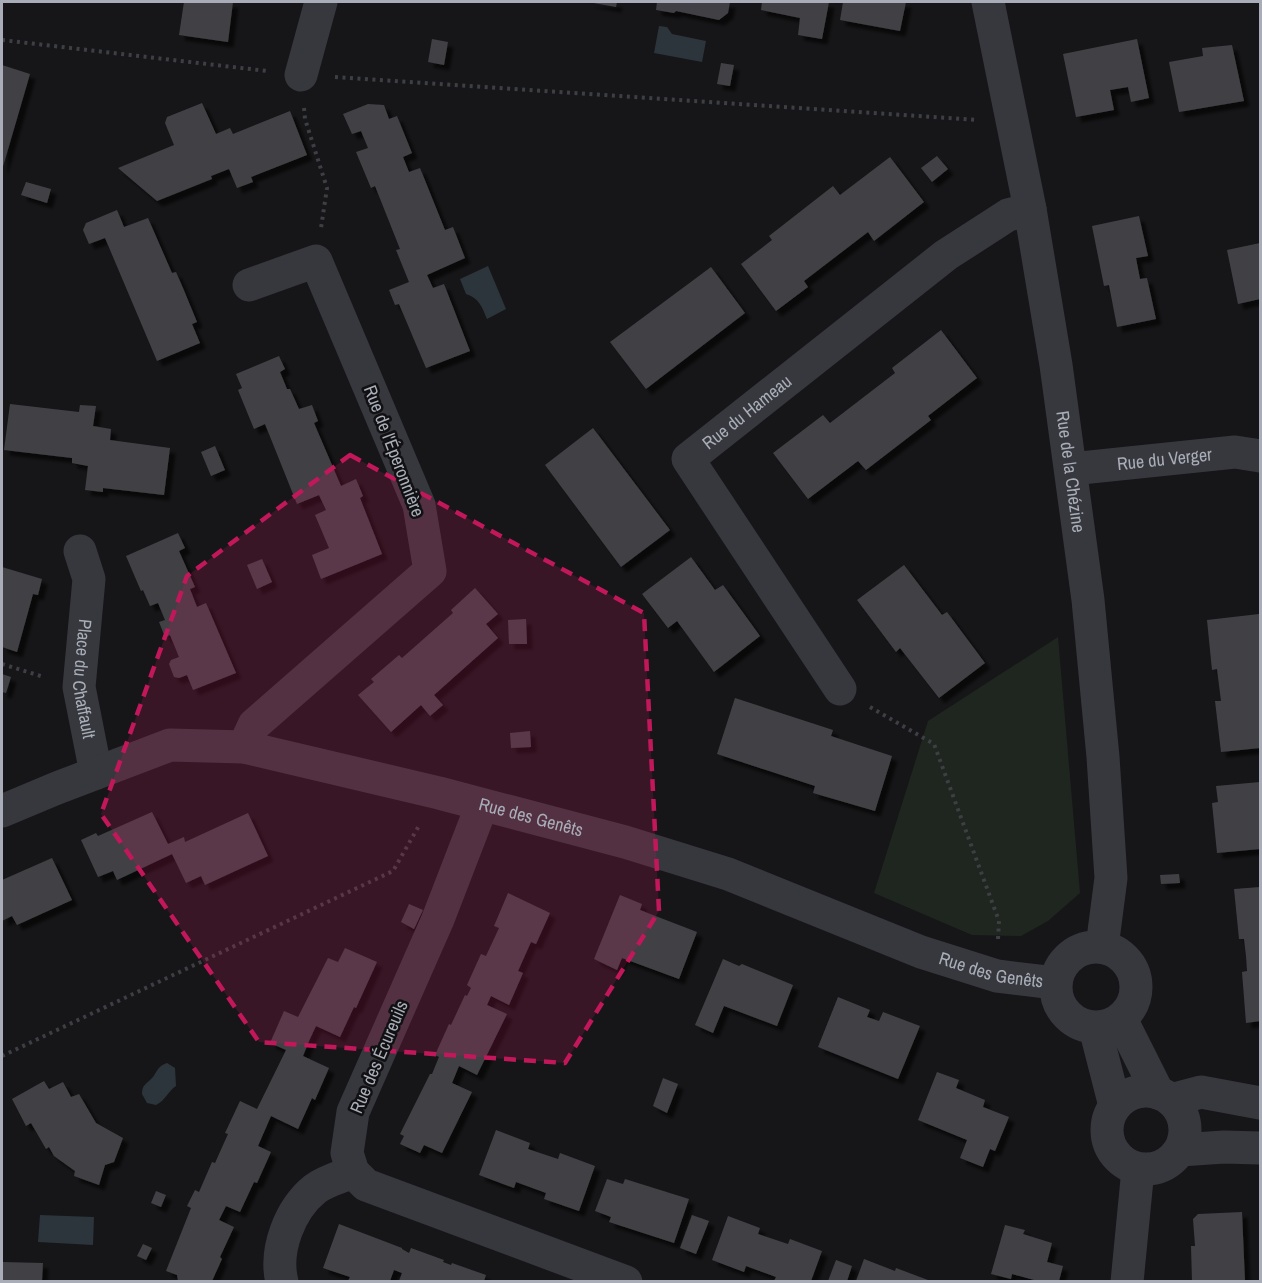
<svg xmlns="http://www.w3.org/2000/svg" width="1262" height="1283" viewBox="0 0 1262 1283" font-family="'Archivo Narrow',sans-serif">
<style>
.green{fill:#1e261f}
.water{fill:#2c353c}
.building{fill:#404145;filter:url(#shadow)}
.lines{fill:none;stroke-linecap:round;stroke-linejoin:round}
.path{stroke:#3d3f44;stroke-width:4;stroke-dasharray:3 4.5;stroke-linecap:butt}
.minor{stroke:#37383d;stroke-width:33}
.tertiary{stroke:#37383d;stroke-width:33}
.marked{fill:#c2185b;fill-opacity:0.2;stroke:#c2185b;stroke-width:4.5;stroke-dasharray:12 8;stroke-linejoin:round}
.labels{text-anchor:middle;stroke-width:5;stroke-linejoin:round;paint-order:stroke}
.street-label{font-size:18px;fill:#a8adb8;stroke:#111113}
</style>
<defs>
<filter id="shadow"><feDropShadow dx="5.5" dy="5.5" stdDeviation="1.5" flood-color="#0009"/></filter>
</defs>
<rect width="100%" height="100%" fill="#161618"/>
<!-- green -->
<polygon class="green" points="1058,637 1080,893 1048,921 1021,936 972,935 874,893 928,721"/>
<!-- water -->
<g class="water">
<polygon points="659,26 667,27 672,34 706,41 702,62 654,53"/>
<path d="M488,266L506,309L487,319C482,307 479,298 466,294L460,279Z"/>
<path d="M167,1063L175,1068L176,1086C168,1091 166,1100 156,1105L147,1103L142,1094C142,1084 147,1084 153,1077C158,1070 158,1066 167,1063Z"/>
<polygon points="40,1215 94,1217 93,1245 38,1242"/>
</g>
<!-- building -->
<g class="building">
<polygon points="184,2 233,2 228,42 179,35"/>
<polygon points="588,2 617,2 616,7"/>
<polygon points="657,2 730,2 728,13 719,20 676,11 674,13 656,10"/>
<polygon points="762,2 829,2 822,39 798,35 800,18 761,10"/>
<polygon points="843,2 906,2 900,31 840,20"/>
<polygon points="432,39 448,42 444,65 428,62"/>
<polygon points="1137,39 1149,98 1131,102 1128,87 1110,90 1114,110 1076,117 1063,54"/>
<polygon points="1232,45 1244,101 1179,112 1169,62 1203,56 1202,48"/>
<polygon points="721,63 734,65 730,86 717,84"/>
<polygon points="2,65 30,74 2,170"/>
<polygon points="202,103 216,134 230,128 233,134 290,111 307,155 251,177 253,182 237,188 229,169 211,176 212,179 157,201 118,168 174,145 165,123 167,117"/>
<polygon points="368,104 384,105 389,119 397,116 412,153 403,157 409,172 420,168 445,230 453,227 465,258 427,275 433,288 444,284 470,351 426,368 399,304 395,305 389,290 409,282 396,250 400,249 375,186 371,188 356,152 368,148 361,131 352,134 343,114"/>
<polygon points="937,156 948,169 932,182 921,168"/>
<polygon points="890,157 924,202 874,241 868,232 804,281 808,287 776,311 741,264 772,240 769,236 833,186 840,195"/>
<polygon points="26,182 51,189 47,203 21,195"/>
<polygon points="117,210 124,227 148,218 172,273 176,272 183,288 197,322 192,324 200,343 157,361 105,238 89,244 83,230 86,223"/>
<polygon points="1139,216 1148,256 1136,258 1140,279 1147,278 1156,319 1117,327 1109,285 1104,286 1092,226"/>
<polygon points="1260,243 1260,299 1238,304 1227,250"/>
<polygon points="711,267 745,313 646,389 610,342"/>
<polygon points="941,330 977,378 928,416 931,420 866,470 858,461 808,499 773,453 823,415 830,423 895,373 892,368"/>
<polygon points="279,356 285,369 280,372 287,389 290,389 299,409 312,405 318,421 314,423 341,486 356,479 363,496 360,498 382,554 321,579 312,555 329,548 315,515 326,510 319,495 297,504 265,424 254,429 238,390 242,388 236,374"/>
<polygon points="10,404 79,412 80,405 96,406 93,426 111,429 110,440 170,448 164,495 103,488 103,492 85,490 88,466 72,463 72,458 4,450"/>
<polygon points="593,428 670,530 621,567 545,465"/>
<polygon points="215,446 225,470 211,476 201,452"/>
<polygon points="178,533 185,548 179,551 195,587 190,589 197,607 206,603 236,673 193,690 187,675 179,678 174,677 169,664 171,660 179,657 170,635 165,637 159,622 165,620 158,603 150,606 143,590 141,591 126,556"/>
<polygon points="691,557 715,590 723,585 760,636 714,672 677,621 668,628 642,594"/>
<polygon points="262,559 272,582 257,589 247,565"/>
<polygon points="904,565 942,615 947,612 985,663 939,698 900,648 896,652 857,600"/>
<polygon points="2,567 42,579 38,595 33,594 17,652 2,647"/>
<polygon points="475,588 498,614 486,624 498,638 434,695 443,705 430,716 421,705 391,732 358,695 374,682 371,679 399,655 402,658 453,613 451,610"/>
<polygon points="1259,614 1260,748 1221,752 1215,701 1221,701 1217,669 1212,670 1207,620"/>
<polygon points="526,619 527,644 509,644 508,620"/>
<polygon points="2,674 11,677 6,693 2,692"/>
<polygon points="735,698 833,730 831,736 892,756 875,811 813,793 815,786 717,754"/>
<polygon points="530,731 531,747 511,748 510,733"/>
<polygon points="1260,782 1260,849 1217,853 1212,803 1218,802 1216,786"/>
<polygon points="152,812 168,844 184,837 185,842 248,813 268,856 205,885 201,876 186,883 172,854 117,880 113,871 98,877 81,840 96,833 98,836"/>
<polygon points="52,858 72,900 17,925 12,916 2,921 2,880"/>
<polygon points="1179,874 1180,883 1161,884 1160,875"/>
<polygon points="1260,887 1260,1021 1246,1023 1242,972 1247,971 1246,956 1244,939 1239,939 1234,889"/>
<polygon points="508,893 550,913 536,944 531,942 518,971 523,973 509,1005 491,996 487,1005 507,1014 477,1075 459,1066 452,1083 472,1092 442,1153 424,1145 420,1153 400,1144 404,1136 400,1134 430,1074 432,1074 439,1057 435,1055 449,1024 451,1025 465,995 467,996 471,988 467,985 481,954 486,956 499,928 494,926"/>
<polygon points="620,895 642,904 640,910 697,932 679,979 622,958 617,970 594,959"/>
<polygon points="409,904 423,910 414,929 401,922"/>
<polygon points="345,948 377,962 356,1008 354,1007 340,1037 316,1026 309,1041 303,1056 329,1068 315,1100 312,1098 298,1129 271,1116 258,1146 271,1152 257,1183 254,1182 240,1212 226,1206 219,1220 234,1227 220,1257 222,1259 212,1281 178,1281 177,1275 166,1271 191,1208 187,1206 195,1190 199,1192 212,1162 215,1163 228,1134 225,1133 240,1101 257,1109 286,1050 270,1043 284,1011 298,1017 328,958 338,962"/>
<polygon points="723,959 739,966 742,964 793,985 777,1026 724,1006 713,1033 695,1025"/>
<polygon points="838,997 870,1010 867,1017 879,1021 883,1012 920,1026 898,1079 818,1047"/>
<polygon points="937,1072 959,1080 956,1088 985,1100 983,1107 1009,1117 995,1151 990,1149 983,1167 960,1158 967,1140 918,1120"/>
<polygon points="663,1078 678,1084 667,1113 653,1106"/>
<polygon points="44,1081 49,1089 63,1082 71,1097 79,1094 96,1123 123,1138 114,1162 105,1165 99,1185 74,1176 75,1171 54,1156 49,1147 46,1149 31,1123 26,1126 12,1099"/>
<polygon points="496,1130 530,1143 528,1149 558,1159 560,1153 595,1166 579,1211 544,1199 546,1193 516,1182 514,1188 479,1175"/>
<polygon points="607,1179 623,1184 625,1179 689,1199 674,1243 609,1222 611,1217 595,1211"/>
<polygon points="156,1191 166,1195 161,1207 151,1203"/>
<polygon points="1242,1212 1245,1281 1192,1281 1191,1246 1195,1246 1193,1219 1198,1214"/>
<polygon points="692,1215 709,1221 696,1254 680,1248"/>
<polygon points="728,1216 760,1228 758,1234 788,1244 790,1239 822,1251 811,1281 774,1281 776,1277 746,1266 744,1272 712,1260"/>
<polygon points="339,1224 402,1248 402,1249 409,1253 411,1248 444,1260 443,1262 451,1265 452,1263 486,1275 484,1281 399,1281 402,1273 394,1270 390,1281 348,1281 350,1277 323,1268"/>
<polygon points="1005,1225 1025,1230 1023,1234 1052,1243 1047,1262 1063,1266 1059,1281 1038,1281 1012,1274 1011,1279 991,1274"/>
<polygon points="143,1244 152,1248 146,1260 137,1256"/>
<polygon points="864,1259 895,1271 896,1268 928,1280 928,1281 856,1281"/>
<polygon points="836,1260 852,1266 847,1281 828,1281"/>
<polygon points="2,1262 43,1263 42,1281 2,1281"/>
</g>
<g class="lines">
<!-- path -->
<g class="path">
<polyline points="2,40 267,71"/>
<polyline points="335,77 977,120"/>
<polyline points="304,108 305,119 327,188 321,228"/>
<polyline points="2,664 44,677"/>
<polyline points="870,707 934,744 999,921 998,939"/>
<polyline points="2,1056 393,871 420,824"/>
</g>
<!-- minor -->
<g class="minor">
<polyline points="301,75 321,2"/>
<path id="s1" d="M1071,469L1235,452L1260,456"/>
<path id="s2" d="M80,551L89,579L79,687L96,773"/>
<path id="s3" d="M840,689L688,459L946,255L1008,215L1030,209"/>
<polyline points="244,747 254,725 430,571 419,505 316,261 249,285"/>
<polyline points="482,805 438,919 353,1112 347,1153 353,1172 366,1185 626,1282"/>
<path id="s4" d="M2,811L57,788L170,745L244,747L439,793L625,842L728,874L921,952L997,976L1055,983"/>
<polyline points="1171,1100 1201,1092 1260,1103"/>
<polyline points="1180,1150 1224,1147 1260,1148"/>
<path d="M282,1282C274,1250 290,1209 315,1189C325,1181 341,1177 353,1172"/>
</g>
<!-- tertiary -->
<g class="tertiary">
<path id="s5" d="M988,2L1030,209L1056,365L1088,600L1103,757L1111,878L1102,947"/>
<circle cx="1096" cy="987" r="40"/>
<polyline points="1121,1019 1158,1093"/>
<polyline points="1095,1028 1115,1106"/>
<circle cx="1146" cy="1130" r="39"/>
<polyline points="1127,1282 1138,1169"/>
</g>
</g>
<!-- marked area -->
<path class="marked" d="M350,455L644,613L659,911L565,1063L259,1042L101,814L187,576Z"/>
<g class="labels">
<!-- street labels -->
<g class="street-label">
<text dy="6" stroke="none"><textPath href="#s3" startOffset="351">Rue du Hameau</textPath></text>
<text transform="translate(394 451) rotate(69)" y="6">Rue de l'Éperonnière</text>
<text dy="6" stroke="none"><textPath href="#s1" startOffset="94">Rue du Verger</textPath></text>
<text dy="6" stroke="none"><textPath href="#s5" startOffset="477">Rue de la Chézine</textPath></text>
<text dy="6" stroke="none"><textPath href="#s2" startOffset="130">Place du Chaffault</textPath></text>
<text dy="6" stroke="none"><textPath href="#s4" startOffset="550">Rue des Genêts</textPath></text>
<text dy="6" stroke="none"><textPath href="#s4" startOffset="1036">Rue des Genêts</textPath></text>
<text transform="translate(379 1057) rotate(-67)" y="6">Rue des Écureuils</text>
</g>
</g>
<!-- border -->
<rect width="1262" height="1283" fill="none" stroke="#a8adb8" stroke-width="6"/>
</svg>
